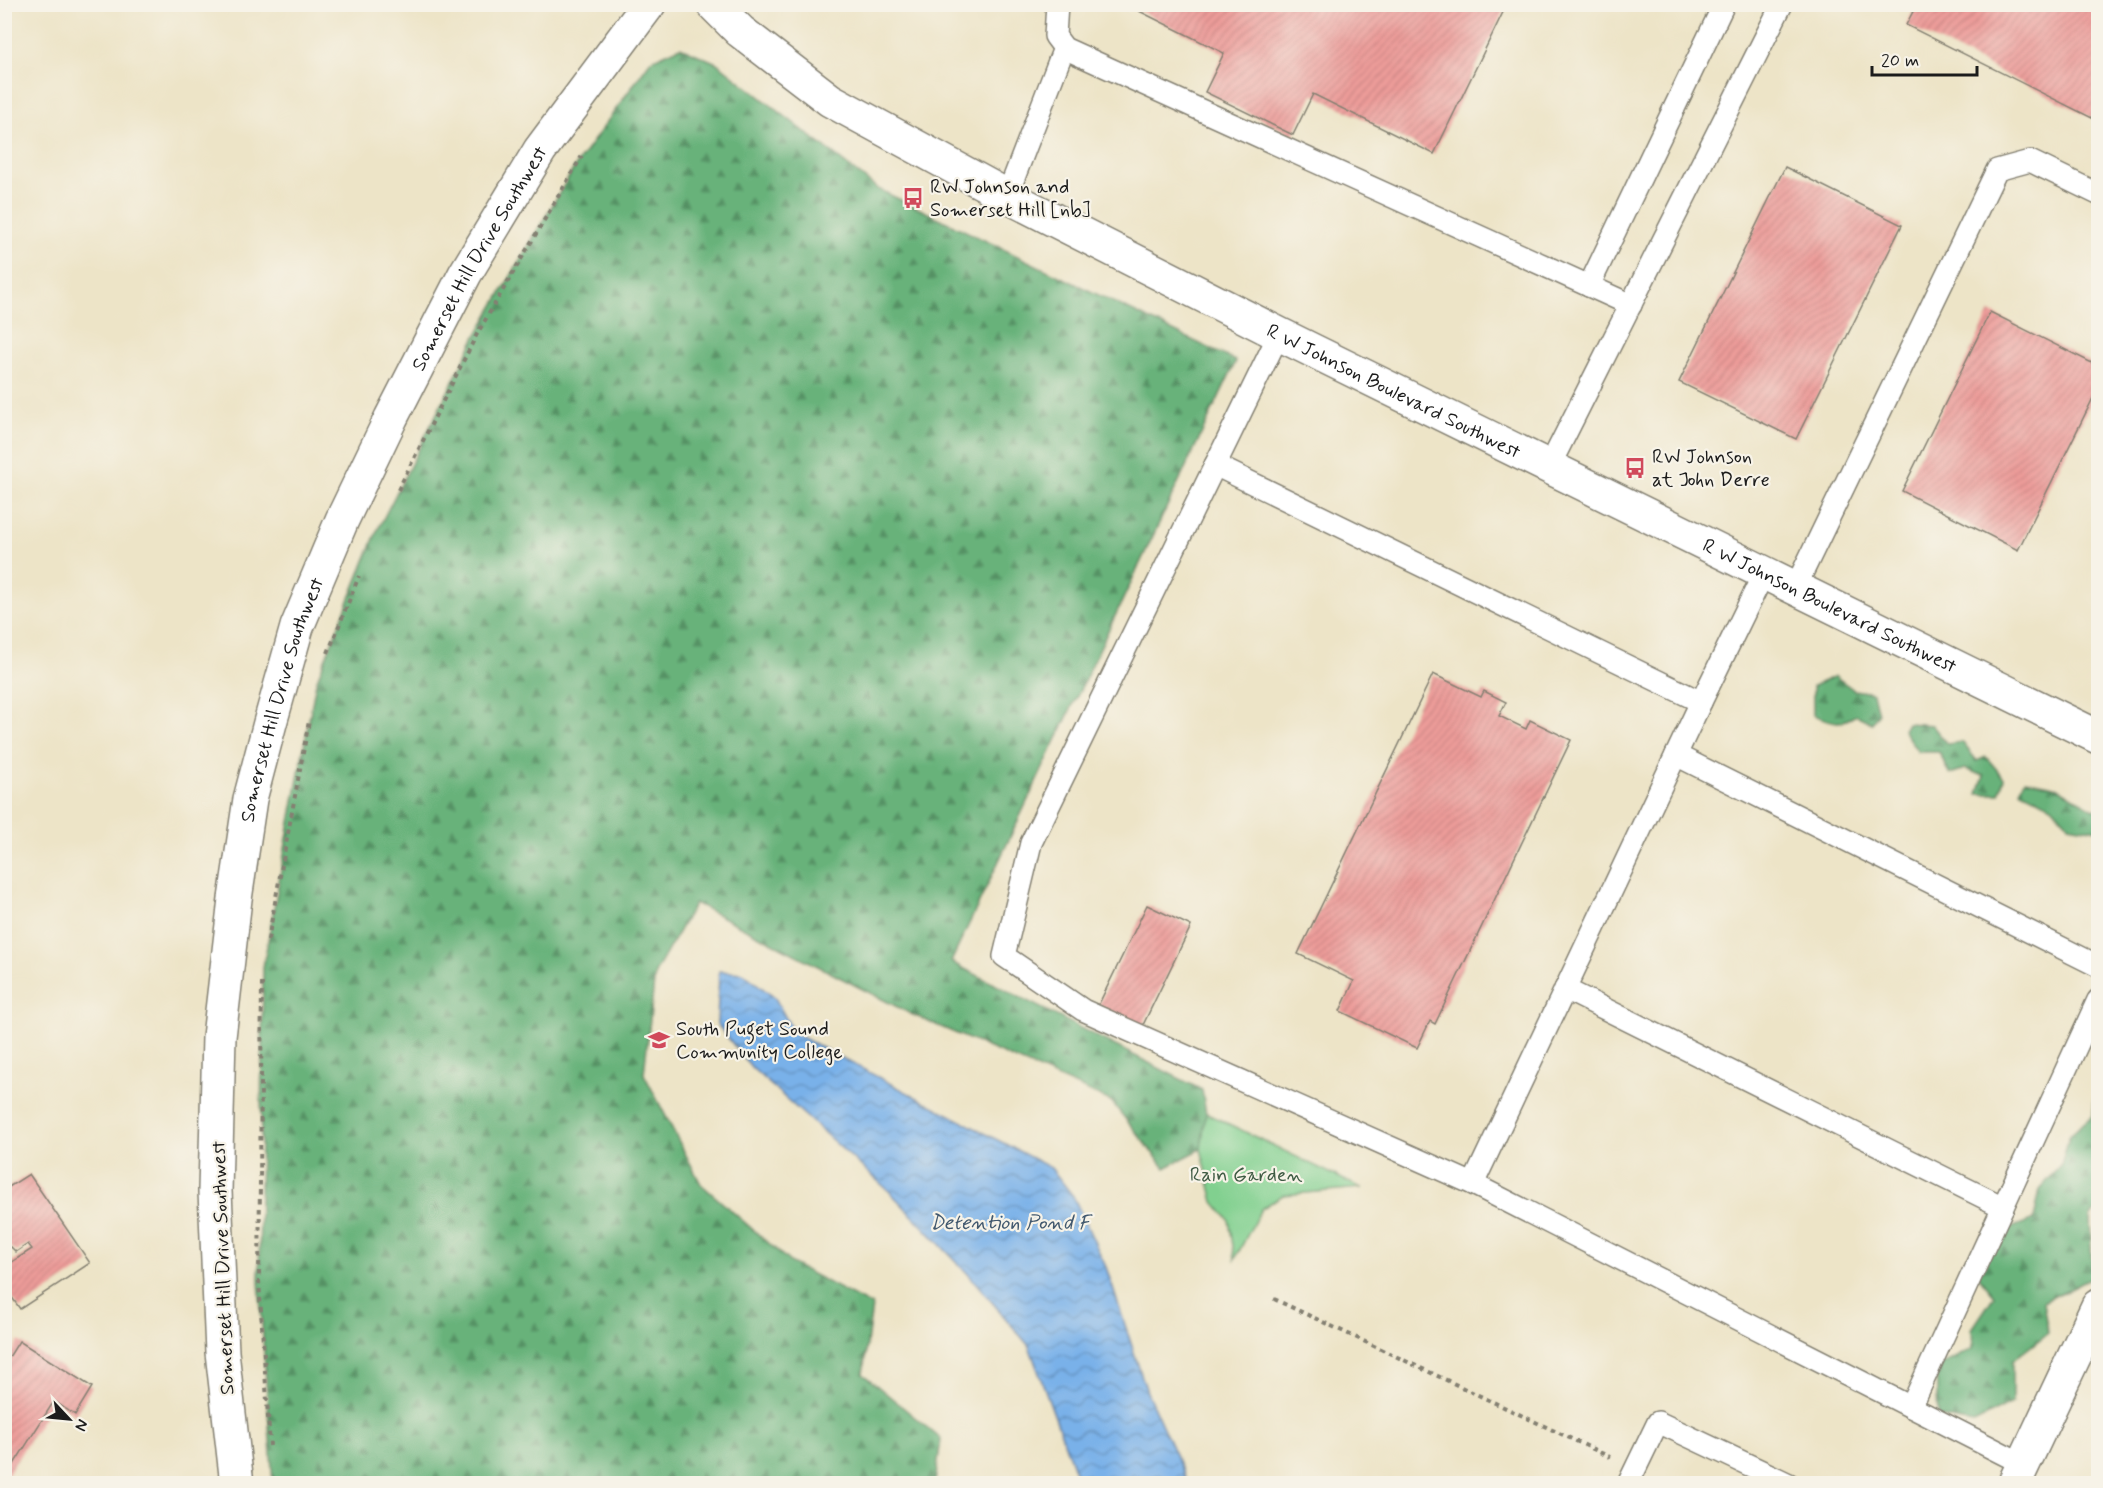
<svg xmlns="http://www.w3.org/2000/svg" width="2103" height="1488" viewBox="0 0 2103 1488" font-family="Mynerve,sans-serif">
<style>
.forest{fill:url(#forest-firs);stroke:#42674b;stroke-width:1.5}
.garden{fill:#81d08f;stroke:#4e7656;stroke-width:1.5}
.water{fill:url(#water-waves);stroke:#4a6682;stroke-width:1.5}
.building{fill:url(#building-hatch)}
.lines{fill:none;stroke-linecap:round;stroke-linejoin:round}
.service-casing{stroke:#848072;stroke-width:24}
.minor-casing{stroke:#848072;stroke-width:36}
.tertiary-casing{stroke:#848072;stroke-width:36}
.path{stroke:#848072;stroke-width:4;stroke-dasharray:4.5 4.5;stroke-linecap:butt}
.service{stroke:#fff;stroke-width:21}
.minor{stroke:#fff;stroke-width:33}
.tertiary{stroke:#fff;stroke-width:33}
.labels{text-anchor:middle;stroke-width:4.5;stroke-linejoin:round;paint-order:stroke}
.poi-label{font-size:20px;fill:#1c1c1c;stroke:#f7f3e8;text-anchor:start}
.street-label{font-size:20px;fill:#1c1c1c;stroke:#f7f3e8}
.park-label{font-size:20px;fill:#3f5b44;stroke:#f7f3e8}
.water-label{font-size:21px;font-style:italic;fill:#41586e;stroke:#f7f3e8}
</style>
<defs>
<pattern id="forest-firs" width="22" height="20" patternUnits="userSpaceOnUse" patternTransform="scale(1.5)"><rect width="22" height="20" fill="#68b27a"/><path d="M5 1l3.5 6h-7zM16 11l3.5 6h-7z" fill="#559063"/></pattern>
<pattern id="water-waves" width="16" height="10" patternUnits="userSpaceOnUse" patternTransform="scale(1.5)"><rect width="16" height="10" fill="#79b1e9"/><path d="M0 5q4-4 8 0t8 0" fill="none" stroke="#628fbc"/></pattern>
<pattern id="building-hatch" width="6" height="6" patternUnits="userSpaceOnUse" patternTransform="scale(1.5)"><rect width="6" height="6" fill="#ec9b99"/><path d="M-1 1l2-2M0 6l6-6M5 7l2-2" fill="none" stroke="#ca8583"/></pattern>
</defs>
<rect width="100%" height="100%" fill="#f7f3e8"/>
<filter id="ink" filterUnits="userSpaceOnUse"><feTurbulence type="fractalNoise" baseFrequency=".0167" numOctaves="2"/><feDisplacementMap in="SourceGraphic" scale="12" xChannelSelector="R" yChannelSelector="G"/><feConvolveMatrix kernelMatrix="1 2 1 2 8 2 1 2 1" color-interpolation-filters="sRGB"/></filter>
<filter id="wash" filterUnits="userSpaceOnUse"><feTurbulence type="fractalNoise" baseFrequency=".008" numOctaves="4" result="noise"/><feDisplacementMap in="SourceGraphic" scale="24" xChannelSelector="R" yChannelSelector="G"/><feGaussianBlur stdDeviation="1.35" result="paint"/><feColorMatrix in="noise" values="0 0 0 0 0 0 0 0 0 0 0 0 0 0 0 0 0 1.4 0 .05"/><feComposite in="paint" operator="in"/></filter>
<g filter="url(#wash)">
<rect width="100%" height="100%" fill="#ede4c7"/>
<!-- forest -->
<g class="forest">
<polygon points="680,47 717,63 878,189 1236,361 951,962 1202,1090 1206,1113 1201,1149 1165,1168 1111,1101 911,1014 695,903 655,973 644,1074 701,1184 791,1263 872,1306 863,1374 941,1439 935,1483 273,1484 259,1281 263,967 316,682 377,531 477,334 574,168 651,60"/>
<path d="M1835,676L1854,690L1873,693L1878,714L1872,723L1856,715C1837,727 1832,721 1813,715V686Z"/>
<polygon points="1907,723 1932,725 1947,744 1962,742 1977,761 1986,757 2004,778 1999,794 1978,794 1984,776 1965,769 1950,774 1939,752 1918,752 1903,730"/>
<polygon points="2025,780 2055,786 2094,809 2098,808 2098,830 2069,825 2052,806 2020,790"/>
<polygon points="2098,1071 2098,1209 2090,1217 2092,1277 2043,1302 2048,1333 2012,1361 2012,1403 1974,1423 1938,1417 1936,1367 1973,1349 1972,1329 1994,1296 1978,1276 1986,1238 2034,1219 2040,1189 2061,1165 2070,1135 2093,1115 2096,1074"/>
</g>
<!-- garden -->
<polygon class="garden" points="1206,1113 1361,1188 1283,1195 1261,1209 1235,1259 1229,1220 1214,1202 1201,1149"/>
<!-- water -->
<polygon class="water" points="719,971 743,973 775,998 794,1033 1051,1168 1073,1196 1106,1267 1147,1392 1188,1483 1079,1483 1029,1346 970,1276 890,1192 752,1068 717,1024"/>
<g id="blocks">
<!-- building -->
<g class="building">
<polygon points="1125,4 1507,4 1434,154 1313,94 1293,135 1205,92 1224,53"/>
<polygon points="1917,4 2098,4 2098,121 1906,25"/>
<polygon points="1785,167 1902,225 1796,439 1679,382"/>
<polygon points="1990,312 2098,366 2098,388 2018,550 1902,491"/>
<polygon points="1433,674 1481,697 1484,691 1506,702 1499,716 1526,729 1530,720 1571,740 1435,1024 1430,1021 1417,1048 1340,1011 1354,981 1298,954"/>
<polygon points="1147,905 1191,926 1142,1027 1098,1006"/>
<polygon points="29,1174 90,1263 20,1309 4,1286 4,1267 32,1249 28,1244 16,1252 11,1247 4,1251 4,1190"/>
<polygon points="19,1341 92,1387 75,1415 54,1401 4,1480 4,1365"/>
</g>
</g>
</g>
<g filter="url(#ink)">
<use href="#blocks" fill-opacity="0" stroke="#848072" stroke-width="1.5"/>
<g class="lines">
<defs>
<g id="service">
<polyline points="1057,4 1055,36 1064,48 1631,305"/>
<polyline points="1007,196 1064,48"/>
<polyline points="1589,286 1724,4"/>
<polyline points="1279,334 1031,843 1004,956 1083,1010 1473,1184 2023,1464"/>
<polyline points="1215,465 1701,702"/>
<polyline points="1549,467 1782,4"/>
<polyline points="1795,588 1997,170 2030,161 2098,194"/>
<polyline points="1676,755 2098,966"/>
<polyline points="1565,989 2003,1207"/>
<polyline points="1473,1184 1701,702 1764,573"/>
<polyline points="1911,1407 2098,1000"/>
<polyline points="1628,1484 1658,1422 1789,1484"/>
</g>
<polyline id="minor" points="2014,1484 2098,1306"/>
<g id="tertiary">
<path id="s1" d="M713,4L740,31L830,100L1007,196L1279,334L2098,737"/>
<path id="s2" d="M237,1484L222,1352L215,1191L219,1037L235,899L250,799L270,723L297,627L342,520L391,418L465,274L540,150L649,4"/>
</g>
</defs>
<!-- service casing -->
<use href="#service" class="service-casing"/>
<!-- minor casing -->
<use href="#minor" class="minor-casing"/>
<!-- tertiary casing -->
<use href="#tertiary" class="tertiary-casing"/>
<!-- path -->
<g class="path">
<polyline points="398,490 477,334 582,156"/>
<polyline points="328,653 359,576"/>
<polyline points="268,940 309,721"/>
<polyline points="262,983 259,1281 270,1446"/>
<polyline points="1274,1299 1610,1457"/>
</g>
<!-- service -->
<use href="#service" class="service"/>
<!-- minor -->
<use href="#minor" class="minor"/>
<!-- tertiary -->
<use href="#tertiary" class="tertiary"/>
</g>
</g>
<!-- icons -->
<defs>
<symbol id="bus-bare" viewBox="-9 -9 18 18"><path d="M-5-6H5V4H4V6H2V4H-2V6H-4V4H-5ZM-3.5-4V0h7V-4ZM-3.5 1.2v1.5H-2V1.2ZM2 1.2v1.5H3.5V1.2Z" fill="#d1495b" stroke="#f7f3e8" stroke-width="2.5" paint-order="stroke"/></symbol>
<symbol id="university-bare" viewBox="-9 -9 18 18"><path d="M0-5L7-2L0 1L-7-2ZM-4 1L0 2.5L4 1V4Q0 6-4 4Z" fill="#d1495b" stroke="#f7f3e8" stroke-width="2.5" paint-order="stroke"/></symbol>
</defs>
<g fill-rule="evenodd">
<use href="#bus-bare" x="898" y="183" width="30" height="30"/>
<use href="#bus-bare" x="1620" y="453" width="30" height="30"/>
<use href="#university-bare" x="644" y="1025" width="30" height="30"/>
</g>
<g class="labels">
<!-- poi labels -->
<g class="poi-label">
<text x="930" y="193">RW Johnson and<tspan x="930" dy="23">Somerset Hill [nb]</tspan></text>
<text x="1652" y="463">RW Johnson<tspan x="1652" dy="23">at John Derre</tspan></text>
<text x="676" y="1035">South Puget Sound<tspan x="676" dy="23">Community College</tspan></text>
</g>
<!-- street labels -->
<g class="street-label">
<text dy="7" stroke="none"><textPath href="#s2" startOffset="1278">Somerset Hill Drive Southwest</textPath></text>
<text dy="7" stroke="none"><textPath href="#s1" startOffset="786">R W Johnson Boulevard Southwest</textPath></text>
<text dy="7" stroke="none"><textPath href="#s1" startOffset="1272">R W Johnson Boulevard Southwest</textPath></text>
<text dy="7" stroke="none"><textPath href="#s2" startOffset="792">Somerset Hill Drive Southwest</textPath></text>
<text transform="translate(222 1268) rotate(-92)" y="7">Somerset Hill Drive Southwest</text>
</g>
<!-- park labels -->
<g class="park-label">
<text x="1246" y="1181">Rain Garden</text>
</g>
<!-- water labels -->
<g class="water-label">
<text x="1010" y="1229">Detention Pond F</text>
</g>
</g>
<!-- margin -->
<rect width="2103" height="1488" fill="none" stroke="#f7f3e8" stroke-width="24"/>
<!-- north arrow -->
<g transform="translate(69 1419) rotate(116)" stroke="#f7f3e8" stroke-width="4.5" paint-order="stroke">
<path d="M0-4.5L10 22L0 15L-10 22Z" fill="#1c1c1c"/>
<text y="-9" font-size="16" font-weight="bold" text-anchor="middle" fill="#1c1c1c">N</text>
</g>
<!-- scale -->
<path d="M1872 66v9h105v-9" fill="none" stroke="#1c1c1c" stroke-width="3"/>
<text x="1881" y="66" font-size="18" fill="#1c1c1c" stroke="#f7f3e8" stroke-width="4.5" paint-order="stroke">20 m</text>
</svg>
